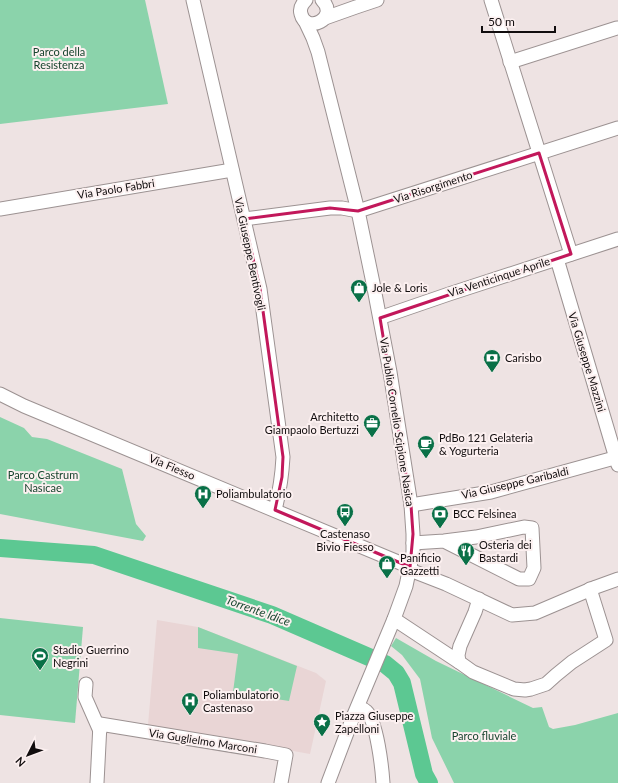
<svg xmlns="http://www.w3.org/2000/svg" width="618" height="783" viewBox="0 0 618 783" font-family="Lato,sans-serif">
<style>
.built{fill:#e9d5d5}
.green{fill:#8bd3ab}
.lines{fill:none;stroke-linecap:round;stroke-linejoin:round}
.river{stroke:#5cc892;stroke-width:18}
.minor-casing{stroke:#9c9292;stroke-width:15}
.minor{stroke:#fff;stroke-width:13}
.marked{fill:none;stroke:#c2185b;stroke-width:3;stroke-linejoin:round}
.labels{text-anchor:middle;stroke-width:4;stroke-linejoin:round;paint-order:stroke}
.park-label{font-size:11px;fill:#16432d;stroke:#fcf0f0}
.street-label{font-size:11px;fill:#110d0e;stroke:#fcf0f0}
.poi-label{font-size:11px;fill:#110d0e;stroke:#fcf0f0;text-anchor:start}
.water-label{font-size:12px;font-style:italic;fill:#1e4b34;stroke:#fcf0f0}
</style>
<rect width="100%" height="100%" fill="#eee3e3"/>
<!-- built -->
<polygon class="built" points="157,620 198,627 316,673 326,681 310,754 148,725"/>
<!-- green -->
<g class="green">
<polygon points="0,0 145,0 168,104 0,124"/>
<polygon points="0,417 24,428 32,437 47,439 122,469 136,524 146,536 143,541 0,514"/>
<polygon points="0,618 83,627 75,723 0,715"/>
<polygon points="198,627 297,666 289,701 233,692 238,654 198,648"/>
<polygon points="396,638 436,661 533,708 542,707 549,727 553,729 575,725 618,713 618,783 454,783 432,738 420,679 402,655 391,646"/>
</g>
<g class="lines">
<!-- river -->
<polyline class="river" points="0,548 94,555 272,615 385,664 396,673 402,683 424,774 429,783"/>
<defs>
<g id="minor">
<path d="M193,0L260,289L283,457C282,477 280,490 275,510"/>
<path d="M306,0C302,4 299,8 301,14C306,35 340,18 322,0"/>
<polyline points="491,0 571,254"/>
<polyline points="325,18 356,7 377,0"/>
<polyline points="305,21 313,38 318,52 358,211 373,283 390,372 411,505 413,534 413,552 406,586 394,619 353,717 328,783"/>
<polyline points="510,62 617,28"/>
<polyline points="0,209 232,170"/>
<polyline points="244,219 330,208 342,208 358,211 618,128"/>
<polyline points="557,259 618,465"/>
<polyline points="380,316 385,316 449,294 618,239"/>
<polyline points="0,394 24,406 410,567"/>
<polyline points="411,505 491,492 618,457"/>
<polyline points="413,543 444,541 476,537 524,527 532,528 534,568 529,579 519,579 444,541"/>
<polyline points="410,570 446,584 512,615 535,613 596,587 618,579"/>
<polyline points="479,599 475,612 460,646 458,655 459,662 473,672 514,689 525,690 531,689 546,684 556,675 572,662 606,640 590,589"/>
<polyline points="394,619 459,662"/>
<polyline points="86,684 85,697 100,731"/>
<path d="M358,707C360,708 364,709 366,711C377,721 382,768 383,783"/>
<polyline points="97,783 100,724 265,751 286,755 281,783"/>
</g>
</defs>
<!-- minor casing -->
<use href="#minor" class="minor-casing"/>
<!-- minor -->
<use href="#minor" class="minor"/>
</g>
<!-- marked area -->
<path class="marked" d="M539,153L571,254L380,318L411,505L413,534L410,567L275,510L282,477L283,457L260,289L244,219L330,208L358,211Z"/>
<!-- icons -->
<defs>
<symbol id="shop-pin" viewBox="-11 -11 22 30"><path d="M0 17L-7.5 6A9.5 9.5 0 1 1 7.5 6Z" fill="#097047" stroke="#fcf0f0"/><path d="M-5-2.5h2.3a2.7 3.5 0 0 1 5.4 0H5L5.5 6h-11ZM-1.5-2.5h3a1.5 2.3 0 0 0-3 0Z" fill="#fff"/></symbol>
<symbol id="bank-pin" viewBox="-11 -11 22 30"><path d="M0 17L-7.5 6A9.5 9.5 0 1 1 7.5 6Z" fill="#097047" stroke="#fcf0f0"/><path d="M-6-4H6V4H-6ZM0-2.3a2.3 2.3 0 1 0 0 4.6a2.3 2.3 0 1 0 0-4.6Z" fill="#fff"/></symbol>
<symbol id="office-pin" viewBox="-11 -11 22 30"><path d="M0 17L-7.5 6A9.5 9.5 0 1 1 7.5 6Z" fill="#097047" stroke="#fcf0f0"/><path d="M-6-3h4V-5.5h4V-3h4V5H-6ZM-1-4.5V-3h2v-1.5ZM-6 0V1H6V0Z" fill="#fff"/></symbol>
<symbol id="cafe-pin" viewBox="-11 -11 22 30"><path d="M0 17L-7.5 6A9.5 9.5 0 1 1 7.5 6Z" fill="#097047" stroke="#fcf0f0"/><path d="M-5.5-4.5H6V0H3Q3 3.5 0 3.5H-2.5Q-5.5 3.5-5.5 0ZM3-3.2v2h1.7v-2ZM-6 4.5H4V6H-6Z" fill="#fff"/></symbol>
<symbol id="hospital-pin" viewBox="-11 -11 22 30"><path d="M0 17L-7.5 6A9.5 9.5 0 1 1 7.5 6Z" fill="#097047" stroke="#fcf0f0"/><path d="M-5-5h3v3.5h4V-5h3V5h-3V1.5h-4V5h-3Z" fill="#fff"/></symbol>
<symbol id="bus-pin" viewBox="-11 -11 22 30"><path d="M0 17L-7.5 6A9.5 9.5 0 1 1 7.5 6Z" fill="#097047" stroke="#fcf0f0"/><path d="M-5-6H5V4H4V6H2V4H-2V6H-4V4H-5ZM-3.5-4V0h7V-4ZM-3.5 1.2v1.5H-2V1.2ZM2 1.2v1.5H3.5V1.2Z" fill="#fff"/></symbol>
<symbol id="restaurant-pin" viewBox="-11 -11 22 30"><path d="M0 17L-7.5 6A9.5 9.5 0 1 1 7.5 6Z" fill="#097047" stroke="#fcf0f0"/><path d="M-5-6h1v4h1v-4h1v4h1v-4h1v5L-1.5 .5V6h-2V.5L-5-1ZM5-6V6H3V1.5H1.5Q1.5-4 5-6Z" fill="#fff"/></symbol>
<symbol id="stadium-pin" viewBox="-11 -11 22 30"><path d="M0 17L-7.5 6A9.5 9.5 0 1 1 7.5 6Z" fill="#097047" stroke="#fcf0f0"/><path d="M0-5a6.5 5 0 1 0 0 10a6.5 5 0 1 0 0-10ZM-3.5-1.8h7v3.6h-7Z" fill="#fff"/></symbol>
<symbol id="sight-pin" viewBox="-11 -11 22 30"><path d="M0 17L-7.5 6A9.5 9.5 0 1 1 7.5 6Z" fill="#097047" stroke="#fcf0f0"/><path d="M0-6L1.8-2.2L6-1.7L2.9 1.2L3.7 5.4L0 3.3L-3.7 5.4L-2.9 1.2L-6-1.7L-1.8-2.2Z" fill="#fff"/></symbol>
</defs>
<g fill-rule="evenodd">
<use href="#shop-pin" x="349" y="278" width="20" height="27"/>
<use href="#bank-pin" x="482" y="348" width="20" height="27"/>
<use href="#office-pin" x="362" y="413" width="20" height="27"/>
<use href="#cafe-pin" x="416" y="434" width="20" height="27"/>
<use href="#hospital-pin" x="193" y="484" width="20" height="27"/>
<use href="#bus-pin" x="335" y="502" width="20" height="27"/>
<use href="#bank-pin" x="430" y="504" width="20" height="27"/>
<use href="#restaurant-pin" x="456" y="541" width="20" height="27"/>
<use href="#shop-pin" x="377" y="554" width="20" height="27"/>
<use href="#stadium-pin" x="30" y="646" width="20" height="27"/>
<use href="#hospital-pin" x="180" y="691" width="20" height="27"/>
<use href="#sight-pin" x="312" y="712" width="20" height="27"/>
</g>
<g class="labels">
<!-- park labels -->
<g class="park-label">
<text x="59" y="56">Parco della<tspan x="59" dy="13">Resistenza</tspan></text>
<text x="43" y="479">Parco Castrum<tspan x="43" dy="13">Nasicae</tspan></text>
<text x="484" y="740">Parco fluviale</text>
</g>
<!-- street labels -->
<g class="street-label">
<text transform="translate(433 187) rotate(-18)" y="4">Via Risorgimento</text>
<text transform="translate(116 189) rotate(-9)" y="4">Via Paolo Fabbri</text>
<text transform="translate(250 254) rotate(78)" y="4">Via Giuseppe Bentivogli</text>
<text transform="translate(499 277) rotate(-18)" y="4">Via Venticinque Aprile</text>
<text transform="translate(587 362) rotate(73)" y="4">Via Giuseppe Mazzini</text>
<text transform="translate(397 422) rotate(81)" y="4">Via Publio Cornelio Scipione Nasica</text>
<text transform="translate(172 467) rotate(23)" y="4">Via Fiesso</text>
<text transform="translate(515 483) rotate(-13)" y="4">Via Giuseppe Garibaldi</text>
<text transform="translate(203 741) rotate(9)" y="4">Via Guglielmo Marconi</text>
</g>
<!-- poi labels -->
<g class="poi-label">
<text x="372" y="292">Jole &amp; Loris</text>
<text x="505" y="362">Carisbo</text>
<text x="359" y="421" text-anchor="end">Architetto<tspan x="359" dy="13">Giampaolo Bertuzzi</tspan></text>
<text x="439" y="442">PdBo 121 Gelateria<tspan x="439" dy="13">&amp; Yogurteria</tspan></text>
<text x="216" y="498">Poliambulatorio</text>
<text x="453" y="518">BCC Felsinea</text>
<text x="345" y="538" text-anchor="middle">Castenaso<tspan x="345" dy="13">Bivio Fiesso</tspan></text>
<text x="479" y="549">Osteria dei<tspan x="479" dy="13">Bastardi</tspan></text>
<text x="400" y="562">Panificio<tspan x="400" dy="13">Gazzetti</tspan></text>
<text x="53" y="654">Stadio Guerrino<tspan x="53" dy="13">Negrini</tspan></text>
<text x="203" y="699">Poliambulatorio<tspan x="203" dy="13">Castenaso</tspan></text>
<text x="335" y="720">Piazza Giuseppe<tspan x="335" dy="13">Zapelloni</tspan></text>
</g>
<!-- water labels -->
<g class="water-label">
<text transform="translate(258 611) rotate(20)" y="4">Torrente Idice</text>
</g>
</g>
<!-- north arrow -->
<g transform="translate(28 755) rotate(228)" stroke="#fcf0f0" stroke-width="3" paint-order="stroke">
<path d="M0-3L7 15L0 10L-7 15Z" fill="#110d0e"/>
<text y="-6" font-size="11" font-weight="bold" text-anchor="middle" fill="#110d0e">N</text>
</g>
<!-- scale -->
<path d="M482 26v6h73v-6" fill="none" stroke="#110d0e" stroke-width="2"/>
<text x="488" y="26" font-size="12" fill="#110d0e" stroke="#fcf0f0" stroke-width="3" paint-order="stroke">50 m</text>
</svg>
